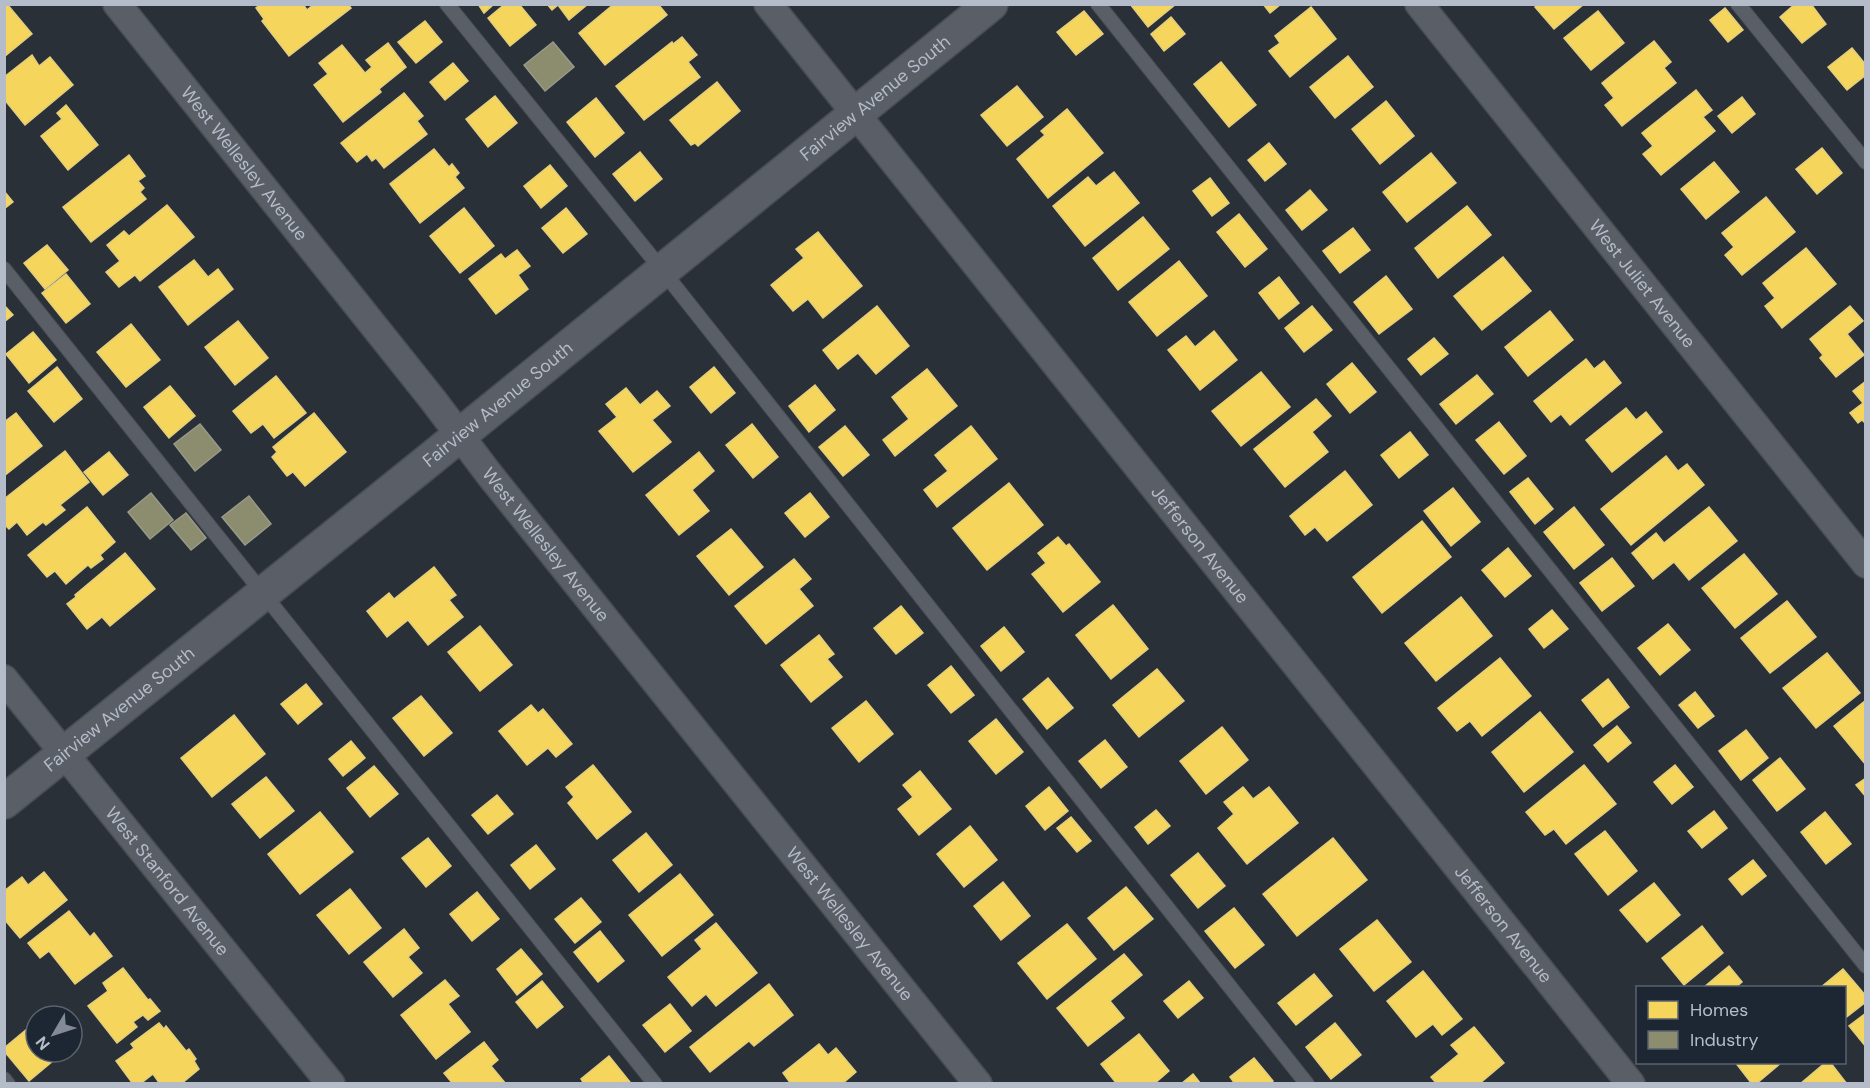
<svg xmlns="http://www.w3.org/2000/svg" width="1870" height="1088" viewBox="0 0 1870 1088" font-family="'DM Sans',sans-serif">
<style>
.homes{fill:#f6d55c;stroke:#e2ce7d;stroke-width:1.5}
.industry{fill:#8c8c6e;stroke:#989a89;stroke-width:1.5}
.lines{fill:none;stroke-linecap:round;stroke-linejoin:round}
.service-casing{stroke:#484c53;stroke-width:16}
.minor-casing{stroke:#484c53;stroke-width:30}
.tertiary-casing{stroke:#484c53;stroke-width:36}
.service{stroke:#5a5e66;stroke-width:14}
.minor{stroke:#5a5e66;stroke-width:27}
.tertiary{stroke:#5a5e66;stroke-width:33}
.labels{text-anchor:middle;stroke-width:6;stroke-linejoin:round;paint-order:stroke}
.street-label{font-size:18px;fill:#b4bcc9;stroke:#1d2633}
</style>
<rect width="100%" height="100%" fill="#2a3038"/>
<!-- homes -->
<g class="homes">
<polygon points="4,4 7,4 32,34 4,57"/>
<polygon points="261,4 280,4 282,6 284,4 303,4 307,10 314,4 348,4 351,8 289,56 262,21 264,19 256,8"/>
<polygon points="478,4 494,4 484,13"/>
<polygon points="505,4 519,4 536,25 510,46 488,18"/>
<polygon points="547,4 588,4 569,20 558,5 552,10"/>
<polygon points="614,4 658,4 667,15 605,65 579,33"/>
<polygon points="1130,4 1176,4 1148,27"/>
<polygon points="1263,4 1281,4 1270,13"/>
<polygon points="1538,4 1584,4 1554,29 1535,7"/>
<polygon points="1795,4 1811,4 1826,24 1802,43 1780,17"/>
<polygon points="1311,7 1336,39 1290,77 1269,51 1280,43 1275,36"/>
<polygon points="1725,8 1743,30 1728,42 1710,20"/>
<polygon points="1084,11 1103,34 1076,55 1057,32"/>
<polygon points="1598,11 1624,43 1591,70 1564,38"/>
<polygon points="1171,17 1185,34 1164,51 1151,34"/>
<polygon points="425,21 442,42 416,63 398,42"/>
<polygon points="682,37 697,55 688,62 700,77 644,120 616,86 672,42 673,44"/>
<polygon points="1654,41 1671,62 1664,68 1676,83 1622,126 1605,105 1614,98 1602,83"/>
<polygon points="388,43 406,67 379,89 381,92 343,122 314,85 328,74 319,63 342,45 365,73 372,67 366,60"/>
<polygon points="1852,48 1866,65 1866,75 1847,90 1828,67"/>
<polygon points="32,55 39,66 50,57 73,85 25,125 4,99 4,77"/>
<polygon points="1348,56 1373,87 1335,118 1310,87"/>
<polygon points="1221,62 1256,105 1229,127 1194,84"/>
<polygon points="453,63 468,81 445,100 430,82"/>
<polygon points="717,82 740,111 698,146 695,143 691,145 670,120"/>
<polygon points="1017,86 1043,117 1007,146 981,115"/>
<polygon points="1696,90 1712,110 1703,117 1715,131 1661,175 1643,154 1653,146 1642,133"/>
<polygon points="404,93 423,116 417,121 427,134 384,168 376,158 372,161 367,154 357,162 341,143"/>
<polygon points="495,96 517,123 488,147 466,119"/>
<polygon points="1742,97 1755,114 1732,133 1718,116"/>
<polygon points="596,98 624,133 595,157 567,122"/>
<polygon points="1386,101 1414,136 1380,164 1352,129"/>
<polygon points="66,105 98,145 68,170 41,136 62,119 57,113"/>
<polygon points="1067,109 1103,153 1048,198 1017,159 1045,135 1041,131"/>
<polygon points="1269,143 1286,164 1265,181 1248,160"/>
<polygon points="1822,148 1842,173 1817,194 1796,169"/>
<polygon points="434,149 449,167 452,164 459,173 455,177 464,188 420,223 390,184"/>
<polygon points="640,152 662,179 635,201 613,174"/>
<polygon points="1431,153 1456,183 1407,222 1383,192"/>
<polygon points="129,155 145,176 138,181 144,188 140,192 146,199 91,242 63,207"/>
<polygon points="1714,162 1739,192 1706,219 1681,189"/>
<polygon points="550,165 567,186 541,208 524,186"/>
<polygon points="1114,172 1139,203 1085,246 1053,206 1088,177 1096,186"/>
<polygon points="1210,178 1229,203 1212,216 1193,191"/>
<polygon points="1310,190 1327,210 1302,230 1286,210"/>
<polygon points="4,191 13,202 4,209"/>
<polygon points="1766,197 1795,232 1742,275 1725,255 1734,247 1722,233"/>
<polygon points="167,205 194,237 140,281 135,275 119,287 106,272 120,261 107,245 124,231 129,236"/>
<polygon points="1467,206 1491,235 1438,278 1415,248"/>
<polygon points="464,208 494,246 460,273 430,236"/>
<polygon points="566,208 587,234 563,253 542,228"/>
<polygon points="1239,214 1267,249 1245,267 1217,232"/>
<polygon points="1143,217 1169,249 1118,290 1093,258"/>
<polygon points="1353,228 1370,250 1340,273 1323,251"/>
<polygon points="818,232 862,286 823,318 808,299 793,311 771,285 804,258 796,249"/>
<polygon points="47,245 68,270 45,289 24,263"/>
<polygon points="1806,248 1836,284 1782,328 1765,306 1775,298 1763,283"/>
<polygon points="517,250 530,266 518,275 528,289 496,314 469,279 501,254 505,259"/>
<polygon points="1503,257 1531,291 1482,330 1454,296"/>
<polygon points="194,260 208,277 218,269 233,289 188,325 159,287"/>
<polygon points="1179,261 1207,296 1157,336 1129,302"/>
<polygon points="66,274 90,304 66,323 42,293"/>
<polygon points="1386,276 1412,309 1379,334 1354,302"/>
<polygon points="1279,277 1299,303 1279,319 1259,293"/>
<polygon points="4,305 13,315 4,322"/>
<polygon points="877,306 909,346 876,374 858,353 838,369 823,350"/>
<polygon points="1312,306 1332,330 1304,352 1285,328"/>
<polygon points="1850,306 1863,321 1847,334 1864,355 1836,377 1820,358 1823,355 1810,339"/>
<polygon points="1550,311 1573,340 1528,376 1505,347"/>
<polygon points="238,321 268,358 235,385 205,347"/>
<polygon points="131,324 160,360 126,387 97,352"/>
<polygon points="1214,331 1237,360 1200,390 1168,350 1186,336 1195,347"/>
<polygon points="33,332 56,360 29,383 6,354"/>
<polygon points="1434,338 1448,354 1421,375 1408,359"/>
<polygon points="1586,359 1594,369 1604,361 1621,383 1570,425 1561,414 1551,422 1534,401"/>
<polygon points="1352,363 1376,392 1350,413 1327,384"/>
<polygon points="57,367 82,399 54,422 28,391"/>
<polygon points="714,367 735,393 711,413 690,387"/>
<polygon points="927,369 957,406 895,456 883,440 909,419 892,397"/>
<polygon points="1261,372 1290,407 1241,446 1212,411"/>
<polygon points="1477,375 1493,394 1456,424 1440,404"/>
<polygon points="276,376 306,413 274,438 263,424 251,433 233,411"/>
<polygon points="1866,381 1866,424 1862,420 1858,423 1850,413 1863,403 1853,391"/>
<polygon points="815,385 835,410 809,432 789,406"/>
<polygon points="170,386 195,416 169,438 144,407"/>
<polygon points="626,388 640,405 657,391 670,406 652,420 671,442 633,472 599,431 617,417 606,404"/>
<polygon points="1316,399 1331,416 1312,432 1328,452 1285,487 1254,449"/>
<polygon points="1626,408 1636,420 1646,412 1662,432 1612,472 1586,440"/>
<polygon points="16,413 42,446 4,476 4,422"/>
<polygon points="314,413 346,452 305,486 293,472 287,476 272,457 277,452 273,447"/>
<polygon points="1499,422 1526,456 1504,474 1476,440"/>
<polygon points="752,424 778,457 753,478 726,445"/>
<polygon points="845,426 869,455 843,476 819,447"/>
<polygon points="971,426 997,459 937,507 924,490 948,471 935,455"/>
<polygon points="1410,432 1428,455 1399,478 1381,455"/>
<polygon points="65,451 89,482 60,505 65,510 46,525 43,522 27,535 17,522 9,529 4,524 4,499"/>
<polygon points="109,452 128,475 103,495 84,472"/>
<polygon points="699,452 714,471 692,490 709,511 679,535 646,495"/>
<polygon points="1666,456 1678,471 1687,464 1704,485 1631,545 1601,509"/>
<polygon points="1345,471 1372,505 1327,541 1315,527 1305,535 1290,516"/>
<polygon points="1528,478 1553,509 1535,524 1510,492"/>
<polygon points="1009,483 1043,525 987,570 953,528"/>
<polygon points="1453,488 1480,522 1451,546 1424,511"/>
<polygon points="810,493 829,517 805,537 785,513"/>
<polygon points="87,507 115,542 100,555 103,559 91,568 88,565 66,584 55,571 47,577 28,555"/>
<polygon points="1574,507 1604,545 1574,569 1544,532"/>
<polygon points="1709,507 1737,541 1689,580 1674,562 1653,579 1632,553 1656,533 1664,543"/>
<polygon points="1422,521 1451,557 1382,613 1353,577"/>
<polygon points="731,529 763,567 729,595 697,556"/>
<polygon points="1058,537 1066,546 1069,544 1100,582 1063,612 1032,574 1046,563 1038,553"/>
<polygon points="1508,548 1531,576 1505,597 1482,570"/>
<polygon points="125,553 155,589 110,626 102,617 87,629 67,604 76,597 75,595"/>
<polygon points="1744,554 1777,594 1735,628 1702,588"/>
<polygon points="1612,558 1634,586 1602,611 1580,583"/>
<polygon points="794,559 811,579 799,589 813,606 766,644 735,606"/>
<polygon points="434,567 456,595 449,600 463,617 428,645 408,620 387,637 367,611 389,593 394,599"/>
<polygon points="1461,597 1492,636 1436,681 1405,643"/>
<polygon points="1787,601 1816,637 1770,673 1741,638"/>
<polygon points="1113,605 1148,649 1111,679 1076,635"/>
<polygon points="901,606 923,633 896,654 874,628"/>
<polygon points="1552,610 1568,629 1544,648 1529,629"/>
<polygon points="1668,624 1690,650 1660,675 1638,648"/>
<polygon points="480,626 512,665 480,691 448,652"/>
<polygon points="1004,627 1024,652 1001,671 981,646"/>
<polygon points="819,635 834,654 827,659 842,677 811,702 781,665"/>
<polygon points="1827,653 1860,693 1816,728 1783,688"/>
<polygon points="1500,658 1531,696 1482,736 1470,721 1457,731 1438,708"/>
<polygon points="951,666 974,695 951,713 928,685"/>
<polygon points="1157,669 1184,701 1139,737 1113,705"/>
<polygon points="1048,678 1073,708 1047,729 1023,699"/>
<polygon points="1608,679 1629,707 1603,727 1582,700"/>
<polygon points="306,684 322,704 298,724 281,704"/>
<polygon points="1695,692 1714,716 1698,728 1679,705"/>
<polygon points="421,696 452,733 424,756 393,718"/>
<polygon points="1866,700 1866,765 1834,726"/>
<polygon points="866,701 893,734 859,762 832,728"/>
<polygon points="531,705 538,713 543,709 572,744 556,757 548,748 527,765 499,731"/>
<polygon points="1540,712 1573,752 1524,792 1492,752"/>
<polygon points="234,715 265,754 212,797 181,758"/>
<polygon points="996,719 1023,752 996,774 969,741"/>
<polygon points="1617,726 1631,743 1608,762 1594,745"/>
<polygon points="1222,727 1248,760 1206,794 1180,761"/>
<polygon points="1746,730 1768,758 1741,780 1719,751"/>
<polygon points="1105,740 1127,767 1101,788 1079,761"/>
<polygon points="351,741 365,758 343,776 329,759"/>
<polygon points="1780,758 1805,789 1777,811 1753,780"/>
<polygon points="593,765 631,812 597,839 568,803 574,797 566,787"/>
<polygon points="1584,765 1616,804 1566,844 1554,829 1545,835 1526,812"/>
<polygon points="1675,765 1693,787 1672,804 1654,782"/>
<polygon points="374,766 398,794 370,817 347,788"/>
<polygon points="920,771 951,809 919,835 898,809 913,797 903,785"/>
<polygon points="266,777 294,811 260,838 232,804"/>
<polygon points="1866,778 1866,797 1856,785"/>
<polygon points="1049,787 1068,811 1045,830 1026,806"/>
<polygon points="1243,787 1253,799 1269,787 1298,823 1247,864 1218,828 1234,814 1224,802"/>
<polygon points="497,795 513,814 488,834 472,815"/>
<polygon points="1156,810 1170,826 1148,844 1135,827"/>
<polygon points="1714,811 1727,828 1702,848 1688,831"/>
<polygon points="320,812 353,852 300,894 268,854"/>
<polygon points="1825,812 1851,844 1826,864 1801,832"/>
<polygon points="1071,817 1091,841 1077,852 1057,828"/>
<polygon points="970,826 997,860 964,887 937,854"/>
<polygon points="1605,831 1637,871 1608,895 1575,854"/>
<polygon points="646,833 672,865 639,892 613,860"/>
<polygon points="428,838 451,866 426,887 402,858"/>
<polygon points="1333,838 1367,880 1297,936 1263,894"/>
<polygon points="536,845 555,869 530,889 511,865"/>
<polygon points="1198,853 1225,886 1198,908 1171,875"/>
<polygon points="1753,860 1766,876 1742,895 1729,879"/>
<polygon points="44,872 67,900 20,938 4,919 4,891 22,877 28,885"/>
<polygon points="680,874 713,915 662,956 629,915"/>
<polygon points="1003,882 1030,916 1001,940 974,906"/>
<polygon points="1654,883 1680,915 1647,942 1620,910"/>
<polygon points="1126,887 1153,919 1114,950 1088,918"/>
<polygon points="350,889 381,928 349,954 317,915"/>
<polygon points="477,892 499,919 472,941 450,914"/>
<polygon points="581,898 601,922 575,943 555,919"/>
<polygon points="1234,908 1264,945 1235,968 1205,931"/>
<polygon points="69,911 90,937 94,933 112,956 75,984 49,951 40,958 28,943"/>
<polygon points="1377,920 1411,962 1374,991 1340,949"/>
<polygon points="716,923 757,973 716,1006 706,994 692,1006 668,977 702,949 695,940"/>
<polygon points="1067,924 1096,959 1047,999 1018,963"/>
<polygon points="1702,926 1723,953 1684,985 1662,958"/>
<polygon points="404,929 419,948 408,957 422,973 393,997 364,962"/>
<polygon points="600,931 624,961 598,982 574,952"/>
<polygon points="521,949 542,974 517,995 497,969"/>
<polygon points="1124,954 1142,975 1110,1001 1124,1018 1088,1046 1057,1008"/>
<polygon points="1729,966 1742,982 1735,988 1703,988"/>
<polygon points="123,968 148,1000 150,999 160,1011 148,1020 143,1015 133,1022 137,1027 117,1043 88,1006 108,991 103,983"/>
<polygon points="1843,969 1866,996 1866,1002 1844,1019 1844,988 1820,988"/>
<polygon points="1423,971 1462,1019 1442,1035 1433,1024 1416,1037 1387,1001"/>
<polygon points="1314,974 1332,996 1296,1025 1278,1003"/>
<polygon points="445,980 459,996 448,1004 470,1032 436,1059 401,1015"/>
<polygon points="542,981 563,1007 537,1028 516,1002"/>
<polygon points="1189,981 1203,998 1178,1018 1164,1001"/>
<polygon points="769,984 793,1015 754,1046 749,1041 710,1072 690,1047"/>
<polygon points="670,1004 691,1031 665,1052 643,1025"/>
<polygon points="1866,1013 1866,1047 1849,1026"/>
<polygon points="159,1023 164,1029 166,1026 186,1051 189,1049 196,1059 194,1061 199,1069 181,1084 160,1084 153,1074 140,1084 133,1084 116,1061 134,1048 131,1044"/>
<polygon points="1335,1023 1361,1055 1331,1079 1306,1047"/>
<polygon points="33,1024 36,1027 36,1052 56,1052 59,1056 29,1081 4,1051 4,1048"/>
<polygon points="1474,1027 1504,1063 1479,1084 1437,1084 1431,1077 1459,1054 1451,1045"/>
<polygon points="1139,1034 1169,1071 1154,1084 1117,1084 1101,1064"/>
<polygon points="484,1042 498,1060 491,1066 506,1084 453,1084 444,1073"/>
<polygon points="819,1044 828,1055 836,1048 856,1072 842,1084 791,1084 783,1073"/>
<polygon points="609,1056 630,1082 584,1084 581,1079"/>
<polygon points="1254,1058 1273,1081 1270,1084 1235,1084 1230,1077"/>
<polygon points="1735,1062 1782,1062 1756,1084 1752,1084"/>
<polygon points="1826,1062 1830,1062 1847,1084 1800,1084"/>
<polygon points="1193,1074 1201,1084 1181,1084"/>
</g>
<!-- industry -->
<g class="industry">
<polygon points="553,42 574,67 545,91 524,65"/>
<polygon points="200,424 221,450 195,471 174,444"/>
<polygon points="151,493 173,520 150,539 128,512"/>
<polygon points="249,496 271,524 245,545 222,517"/>
<polygon points="186,513 206,538 191,550 170,525"/>
</g>
<g class="lines">
<defs>
<g id="service">
<polyline points="447,4 662,270 1307,1084"/>
<polyline points="1098,4 1866,966"/>
<polyline points="1738,4 1866,162"/>
<polyline points="4,269 655,1084"/>
<polyline points="4,1079 8,1084"/>
</g>
<g id="minor">
<path id="s1" d="M117,4L433,400L489,474L978,1084"/>
<path id="s2" d="M768,4L1631,1084"/>
<path id="s3" d="M1419,4L1866,564"/>
<path id="s4" d="M4,679L331,1084"/>
</g>
<g id="tertiary">
<path id="s5" d="M4,802L428,461L991,4"/>
</g>
</defs>
<!-- service casing -->
<use href="#service" class="service-casing"/>
<!-- minor casing -->
<use href="#minor" class="minor-casing"/>
<!-- tertiary casing -->
<use href="#tertiary" class="tertiary-casing"/>
<!-- service -->
<use href="#service" class="service"/>
<!-- minor -->
<use href="#minor" class="minor"/>
<!-- tertiary -->
<use href="#tertiary" class="tertiary"/>
</g>
<g class="labels">
<!-- street labels -->
<g class="street-label">
<text dy="6" stroke="none"><textPath href="#s5" startOffset="1120">Fairview Avenue South</textPath></text>
<text dy="6" stroke="none"><textPath href="#s1" startOffset="204">West Wellesley Avenue</textPath></text>
<text dy="6" stroke="none"><textPath href="#s3" startOffset="358">West Juliet Avenue</textPath></text>
<text dy="6" stroke="none"><textPath href="#s5" startOffset="634">Fairview Avenue South</textPath></text>
<text dy="6" stroke="none"><textPath href="#s2" startOffset="692">Jefferson Avenue</textPath></text>
<text dy="6" stroke="none"><textPath href="#s1" startOffset="690">West Wellesley Avenue</textPath></text>
<text dy="6" stroke="none"><textPath href="#s5" startOffset="148">Fairview Avenue South</textPath></text>
<text dy="6" stroke="none"><textPath href="#s4" startOffset="260">West Stanford Avenue</textPath></text>
<text dy="6" stroke="none"><textPath href="#s2" startOffset="1178">Jefferson Avenue</textPath></text>
<text dy="6" stroke="none"><textPath href="#s1" startOffset="1176">West Wellesley Avenue</textPath></text>
</g>
</g>
<!-- border -->
<rect width="1870" height="1088" fill="none" stroke="#b4bcc9" stroke-width="12"/>
<!-- legend -->
<rect x="1636" y="986" width="210" height="78" fill="#1d2633" stroke="#59626f" stroke-width="1.5"/>
<rect x="1648" y="1001" width="30" height="18" fill="#f6d55c" stroke="#59626f" stroke-width="1.5"/>
<text x="1690" y="1016" font-size="18" fill="#b4bcc9">Homes</text>
<rect x="1648" y="1031" width="30" height="18" fill="#8c8c6e" stroke="#59626f" stroke-width="1.5"/>
<text x="1690" y="1046" font-size="18" fill="#b4bcc9">Industry</text>
<!-- north arrow -->
<g transform="translate(54 1034) rotate(231)"><circle r="28" fill="#1d2633" stroke="#59626f" stroke-width="1.5"/>
<path d="M0-4.5L10 22L0 15L-10 22Z" fill="#848b96"/>
<text y="-9" font-size="16" font-weight="bold" text-anchor="middle" fill="#b4bcc9">N</text>
</g>
</svg>
